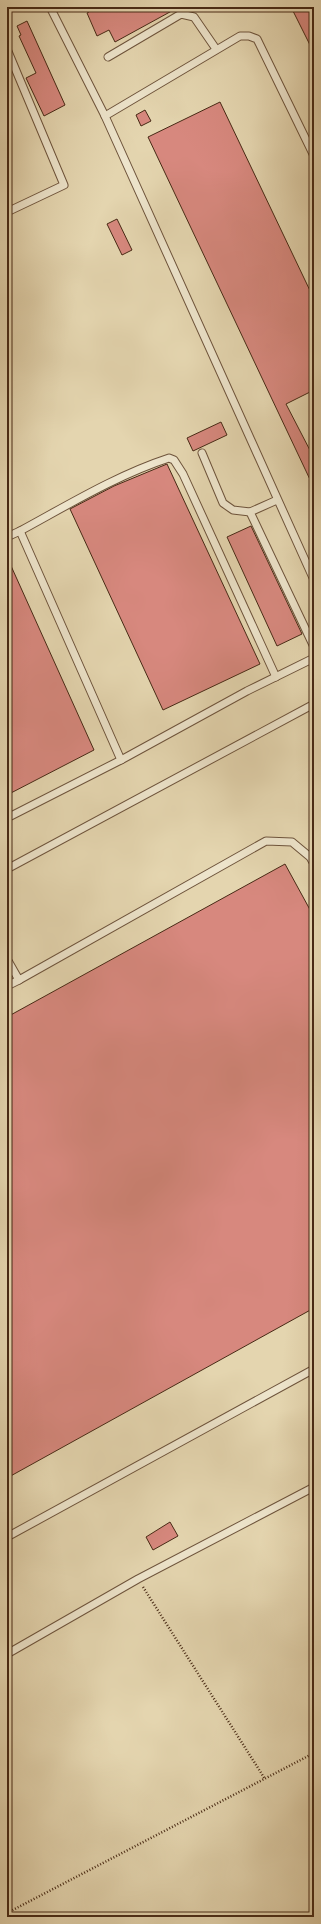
<svg xmlns="http://www.w3.org/2000/svg" width="321" height="1924" viewBox="0 0 321 1924" font-family="'Libre Caslon Text',serif">
<style>
.building{fill:#d7887e;stroke:#472915}
.lines{fill:none;stroke-linecap:round;stroke-linejoin:round}
.lane-casing{stroke:#6e543c;stroke-width:9}
.path{stroke:#472915;stroke-width:2.5;stroke-dasharray:1 2;stroke-linecap:butt}
.lane{stroke:#ede4cb;stroke-width:7}
</style>
<rect width="100%" height="100%" fill="#e4d5af"/>
<filter id="stains"><feTurbulence type="fractalNoise" baseFrequency=".005" numOctaves="4"/><feColorMatrix values="0 0 0 0 .2 0 0 0 0 .09 0 0 0 0 .02 0 0 0 .5 -.17"/></filter>
<radialGradient id="worn" r=".72"><stop offset=".6" stop-color="#630" stop-opacity="0"/><stop offset="1" stop-color="#630" stop-opacity=".3"/></radialGradient>
<!-- building -->
<g class="building">
<polygon points="86,7 179,7 115,42 109,30 97,36 87,13 89,12"/>
<polygon points="291,7 314,7 314,53"/>
<polygon points="27,21 65,105 44,116 26,78 36,73 19,36 21,35 17,26"/>
<polygon points="220,102 314,299 314,390 286,404 314,458 314,488 148,137"/>
<polygon points="145,110 151,121 141,126 136,115"/>
<polygon points="117,219 132,250 122,255 107,224"/>
<polygon points="221,422 227,435 193,451 187,438"/>
<polygon points="167,464 260,664 163,710 70,509 114,486"/>
<polygon points="251,526 302,634 277,646 227,537"/>
<polygon points="7,557 94,750 7,795"/>
<polygon points="285,864 314,917 314,1308 7,1478 7,1017"/>
<polygon points="170,1522 178,1536 153,1550 146,1537"/>
</g>
<g class="lines">
<defs>
<g id="lane">
<polyline points="50,7 105,116 314,580"/>
<polyline points="7,49 64,185 7,212"/>
<polyline points="108,57 181,14 194,17 216,49"/>
<polyline points="105,116 240,36 249,36 257,39 314,156"/>
<polyline points="202,453 223,503 233,510 250,512"/>
<polyline points="277,500 250,512 314,647"/>
<path d="M20,531C68,505 117,475 169,458L174,460L183,474L276,677"/>
<polyline points="7,537 20,531 121,760"/>
<polyline points="7,818 121,760 247,691 314,658"/>
<polyline points="7,869 314,704"/>
<polyline points="7,959 19,980 266,841 292,842 310,857 314,864"/>
<polyline points="7,986 19,980"/>
<polyline points="7,1537 314,1369"/>
<polyline points="7,1654 138,1579 314,1487"/>
</g>
</defs>
<!-- lane casing -->
<use href="#lane" class="lane-casing"/>
<!-- path -->
<g class="path">
<polyline points="143,1587 265,1779"/>
<polyline points="7,1913 314,1753"/>
</g>
<!-- lane -->
<use href="#lane" class="lane"/>
</g>
<!-- margin -->
<rect width="321" height="1924" fill="none" stroke="#e4d5af" stroke-width="24"/>
<rect x="8" y="8" width="305" height="1908" fill="none" stroke="#472915" stroke-width="2"/>
<rect x="12" y="12" width="297" height="1900" fill="none" stroke="#472915"/>
<rect width="100%" height="100%" filter="url(#stains)"/>
<rect width="100%" height="100%" fill="url(#worn)"/>
</svg>
